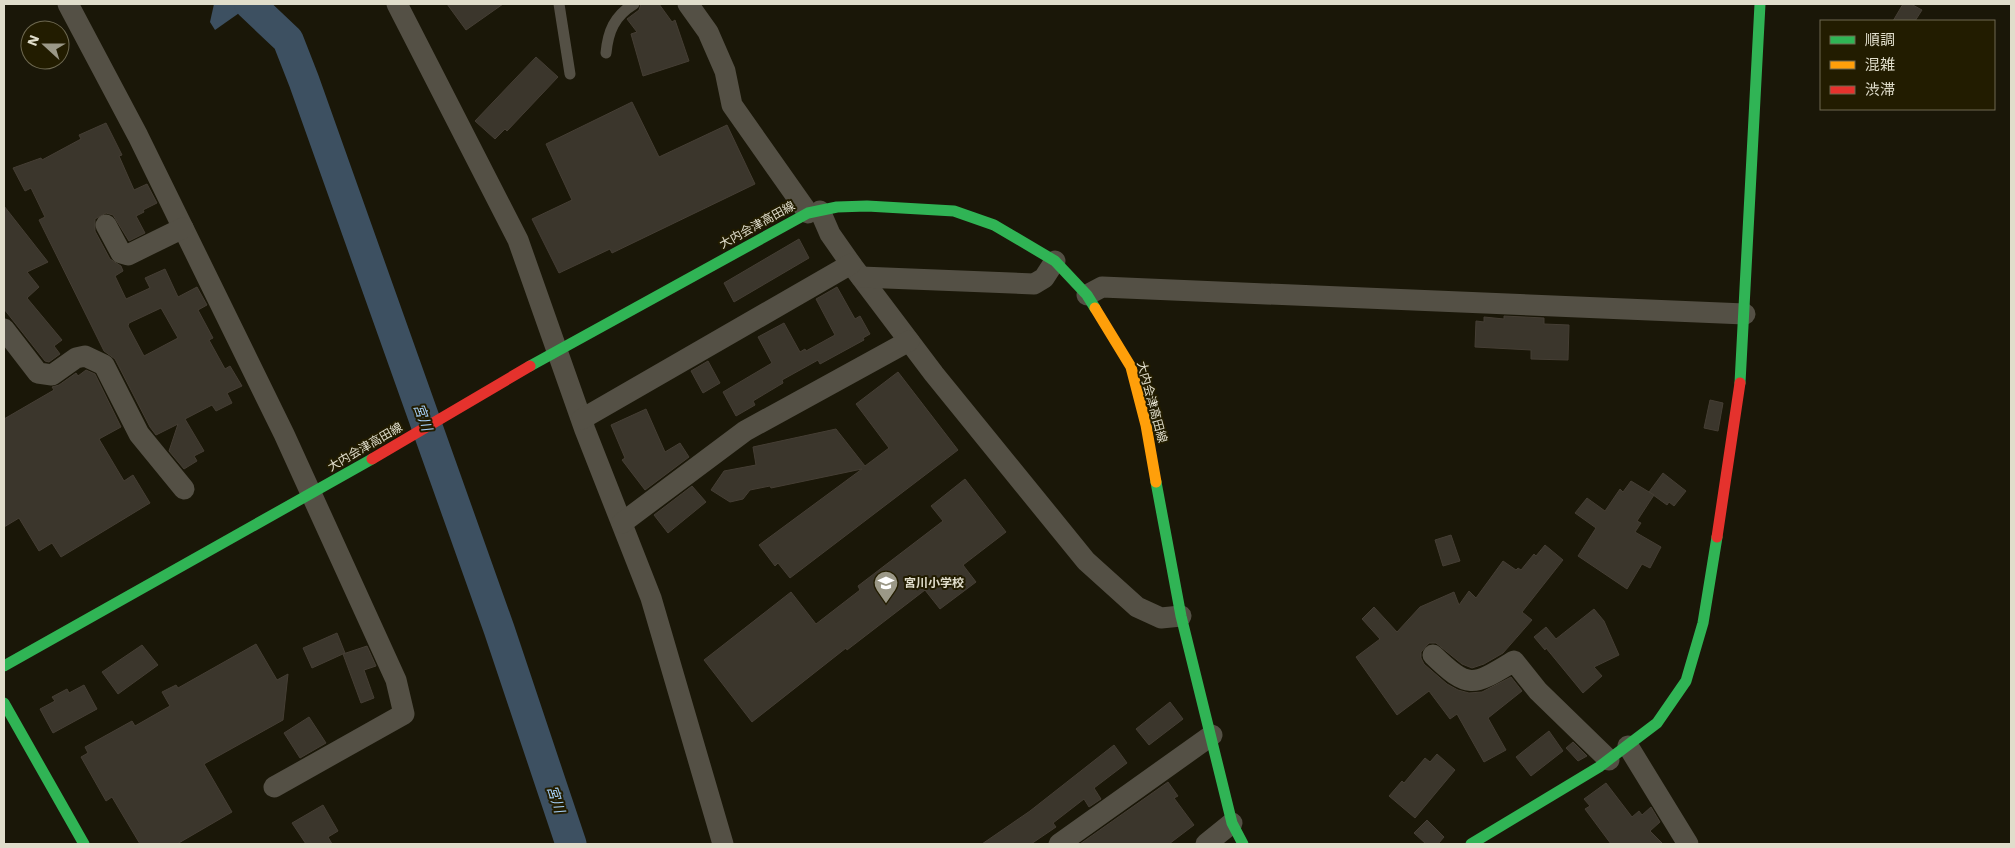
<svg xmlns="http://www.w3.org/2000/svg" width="2015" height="848" viewBox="0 0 2015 848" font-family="'Work Sans','Noto Sans JP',sans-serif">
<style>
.water{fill:#3d5061}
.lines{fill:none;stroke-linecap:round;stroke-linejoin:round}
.river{stroke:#3d5061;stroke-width:31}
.building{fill:#3b362c;stroke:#453e34;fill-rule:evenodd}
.lane{stroke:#545045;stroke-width:11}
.street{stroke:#545045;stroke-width:21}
.fast{stroke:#30b455;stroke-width:11}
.slow{stroke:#ff9f0a;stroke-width:11}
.jam{stroke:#e5322d;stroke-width:11}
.labels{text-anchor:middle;stroke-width:4;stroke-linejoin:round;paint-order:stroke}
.street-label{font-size:12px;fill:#e0ddcb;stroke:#221c00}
.poi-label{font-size:12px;font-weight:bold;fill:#e0ddcb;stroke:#221c00;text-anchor:start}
.water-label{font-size:14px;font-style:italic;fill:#a6d0f8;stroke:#221c00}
</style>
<rect width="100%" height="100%" fill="#1a1708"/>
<!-- water -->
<polygon class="water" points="214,4 252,4 215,30 210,22"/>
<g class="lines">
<!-- river -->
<polyline class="river" points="250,4 288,40 304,81 499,629 571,844"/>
</g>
<!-- building -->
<g class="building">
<polygon points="447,4 503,4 466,30"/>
<polygon points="641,4 659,4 672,22 675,20 689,61 643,76 631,34 637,32 627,19 639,10"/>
<polygon points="1903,4 1911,4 1922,10 1915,21 1893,21"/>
<polygon points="536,57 558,77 507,131 505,129 495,139 475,121"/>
<polygon points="632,102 659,157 727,125 755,184 612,253 610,249 559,273 532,219 572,200 546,144"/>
<path d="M106,123L122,155L119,156L134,190L147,184L157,203L143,210L144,212L136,216L145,233L129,241L113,215L106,213L95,219V231L110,259L121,266L123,271L115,276L126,299L150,288L145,278L165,269L178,297L197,287L207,305L198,310L213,338L209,340L225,369L230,366L242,386L227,393L232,403L216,411L212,405L185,419L204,451L194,456L197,461L184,469L169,451L178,424L156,435L150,427L115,359L104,351L39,220L45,217L31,188L25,191L13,168L41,158L42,160L81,139L79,135ZM161,308L178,338L144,356L128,326L129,323Z"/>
<polygon points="4,206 48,262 27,272 39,287 27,298 62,340 54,346 60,354 49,362 45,361 4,309"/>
<polygon points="799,239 809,258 734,302 724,283"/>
<polygon points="837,287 855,319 860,316 870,334 863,338 864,340 820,364 818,360 782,380 783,383 753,401 755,405 736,416 723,392 772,363 758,337 784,323 800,352 805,349 806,351 835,335 816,299"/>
<polygon points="1504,316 1544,318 1544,324 1569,325 1568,360 1531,359 1531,350 1475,347 1476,321 1484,322 1484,317 1504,319"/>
<polygon points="708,361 720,383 703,393 691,371"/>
<polygon points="86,370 95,374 121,427 99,439 124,481 133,475 150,503 61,557 52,543 39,551 19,518 4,527 4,419 54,390 52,387 59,385 76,373 78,376"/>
<polygon points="898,372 958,450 790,578 778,563 775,566 759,545 862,469 771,488 770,486 750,490 743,499 730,502 711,490 724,471 756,465 753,447 836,429 865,466 889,448 856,404"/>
<polygon points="1710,400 1723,403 1718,431 1704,428"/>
<polygon points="646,409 665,452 680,443 689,457 645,490 622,460 625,458 611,425"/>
<polygon points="1663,473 1686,491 1674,506 1669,502 1667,505 1649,492"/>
<polygon points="965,479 1006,532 963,565 976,582 940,609 925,590 847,650 846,648 752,722 704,660 791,592 816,624 860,590 858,586 943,521 931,506"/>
<polygon points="1631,481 1654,495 1637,521 1641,523 1635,532 1661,547 1650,568 1642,564 1627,589 1578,556 1596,528 1575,513 1587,498 1605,511 1620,489 1623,492"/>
<polygon points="692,486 706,502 668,533 654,515"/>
<polygon points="1451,535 1460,561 1443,566 1435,540"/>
<polygon points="1545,545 1563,560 1522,612 1532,620 1503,653 1484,664 1472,668 1462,664 1436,643 1429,643 1421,652 1421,658 1424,664 1447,684 1458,690 1469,693 1482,692 1511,677 1522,691 1488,718 1506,750 1484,762 1457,714 1450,719 1429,691 1397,715 1356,657 1380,639 1362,619 1374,607 1397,632 1420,607 1454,592 1459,605 1469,591 1476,598 1503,561 1516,570 1518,568 1521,570 1534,554 1536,556"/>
<polygon points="1594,609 1604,621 1619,655 1594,667 1602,676 1583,693 1546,648 1545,650 1534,637 1546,627 1556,639"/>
<polygon points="337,633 345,653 312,668 303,648"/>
<polygon points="256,644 277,680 288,674 283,720 204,764 232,812 177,844 140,844 112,797 106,801 81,757 88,753 85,747 132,721 135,726 170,706 162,692 176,685 178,688"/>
<polygon points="142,645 158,665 118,694 102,672"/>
<polygon points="367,646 376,666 364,670 374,698 361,703 343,654"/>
<polygon points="84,685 97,709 53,733 40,709 55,701 52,697 67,689 69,693"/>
<polygon points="1170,702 1183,719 1149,745 1136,729"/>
<polygon points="309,717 326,743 300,758 284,733"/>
<polygon points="1549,731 1563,751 1531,776 1516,757"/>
<polygon points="1573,742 1587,756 1578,761 1566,748"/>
<polygon points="1114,745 1127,763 1094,788 1101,799 1089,807 1084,799 1053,823 1056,827 1031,844 982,844 1030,811"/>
<polygon points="1437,754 1455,770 1415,818 1389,796 1402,781 1404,783 1425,758 1430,762"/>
<polygon points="1168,782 1178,796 1174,798 1194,825 1169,844 1080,844"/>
<polygon points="1606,783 1632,817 1639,811 1642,815 1651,807 1660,822 1650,831 1663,844 1611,844 1585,809 1590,806 1584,799"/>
<polygon points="323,805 338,831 328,837 332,844 306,844 292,823"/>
<polygon points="1427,820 1444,837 1438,844 1426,844 1414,833"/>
</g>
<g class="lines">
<!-- lane -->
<g class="lane">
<polyline points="559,4 570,74"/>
<path d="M606,53C608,32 614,16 634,4"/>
</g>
<!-- street -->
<g class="street">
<polyline points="68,4 138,136 284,434 396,680 404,714 274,787"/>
<polyline points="397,4 518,240 585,430 651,598 723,844"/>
<polyline points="688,4 708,32 725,71 732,105 808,213"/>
<polyline points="820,211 830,234 851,264 934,374 1086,561 1137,607 1161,618 1181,616"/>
<polyline points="106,225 121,253 128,255 183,228"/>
<polyline points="861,277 1034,284 1044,278 1055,261"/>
<polyline points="1087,295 1102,287 1745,314"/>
<polyline points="4,329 38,373 52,375 76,358 85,356 104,365 139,434 184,489"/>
<polyline points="582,419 851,264"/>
<polyline points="622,523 745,431 909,341"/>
<path d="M1433,655C1469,690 1473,686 1514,661L1538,691L1609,760"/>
<polyline points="1628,746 1688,844"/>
<polyline points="1059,844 1212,735"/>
<polyline points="1206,844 1232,823"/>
</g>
<!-- fast -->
<g class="fast">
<polyline points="530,366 808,213 837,207 867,206 954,211 994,225 1055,261 1087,295 1095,308"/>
<polyline points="1740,383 1760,4"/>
<polyline points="1156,482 1181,616 1232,823 1243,844"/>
<polyline points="4,666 372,459"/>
<polyline points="4,703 84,844"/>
<polyline points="1471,844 1599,767 1657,723 1686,681 1703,623 1717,537"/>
</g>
<!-- slow -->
<polyline class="slow" points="1095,308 1131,367 1146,425 1156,482"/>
<!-- jam -->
<g class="jam">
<polyline points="372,459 530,366"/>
<polyline points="1717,537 1740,383"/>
</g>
</g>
<!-- icons -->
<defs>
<symbol id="school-pin" viewBox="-11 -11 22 30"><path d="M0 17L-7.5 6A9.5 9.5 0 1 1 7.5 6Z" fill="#9b9887" stroke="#221c00"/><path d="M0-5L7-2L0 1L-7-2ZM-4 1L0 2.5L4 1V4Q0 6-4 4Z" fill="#fff"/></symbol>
</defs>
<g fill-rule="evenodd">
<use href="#school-pin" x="872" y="569" width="28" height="38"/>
</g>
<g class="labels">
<!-- street labels -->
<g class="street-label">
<text transform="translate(757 225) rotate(-29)" y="4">大内会津高田線</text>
<text transform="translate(1152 402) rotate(75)" y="4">大内会津高田線</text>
<text transform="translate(365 447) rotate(-30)" y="4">大内会津高田線</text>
</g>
<!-- poi labels -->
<g class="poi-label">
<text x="904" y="587">宮川小学校</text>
</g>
<!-- water labels -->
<g class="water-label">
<text transform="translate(423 417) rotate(70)" y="5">宮川</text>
<text transform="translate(556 799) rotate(72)" y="5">宮川</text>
</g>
</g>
<!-- border -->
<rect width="2015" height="848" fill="none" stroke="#e0ddcb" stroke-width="10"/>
<!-- legend -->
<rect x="1820" y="20" width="175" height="90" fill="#221c00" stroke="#6e6951"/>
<rect x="1830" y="36" width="25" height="8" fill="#30b455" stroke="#6e6951"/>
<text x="1865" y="45" font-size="15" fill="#e0ddcb">順調</text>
<rect x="1830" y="61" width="25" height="8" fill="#ff9f0a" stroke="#6e6951"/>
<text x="1865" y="70" font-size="15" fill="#e0ddcb">混雑</text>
<rect x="1830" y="86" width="25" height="8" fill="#e5322d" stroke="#6e6951"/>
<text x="1865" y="95" font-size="15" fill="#e0ddcb">渋滞</text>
<!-- north arrow -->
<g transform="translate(45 45) rotate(291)"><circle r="24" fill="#221c00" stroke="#6e6951"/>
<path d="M0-4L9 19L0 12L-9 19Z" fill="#9b9887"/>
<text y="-8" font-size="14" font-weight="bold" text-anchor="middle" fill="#e0ddcb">N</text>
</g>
</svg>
